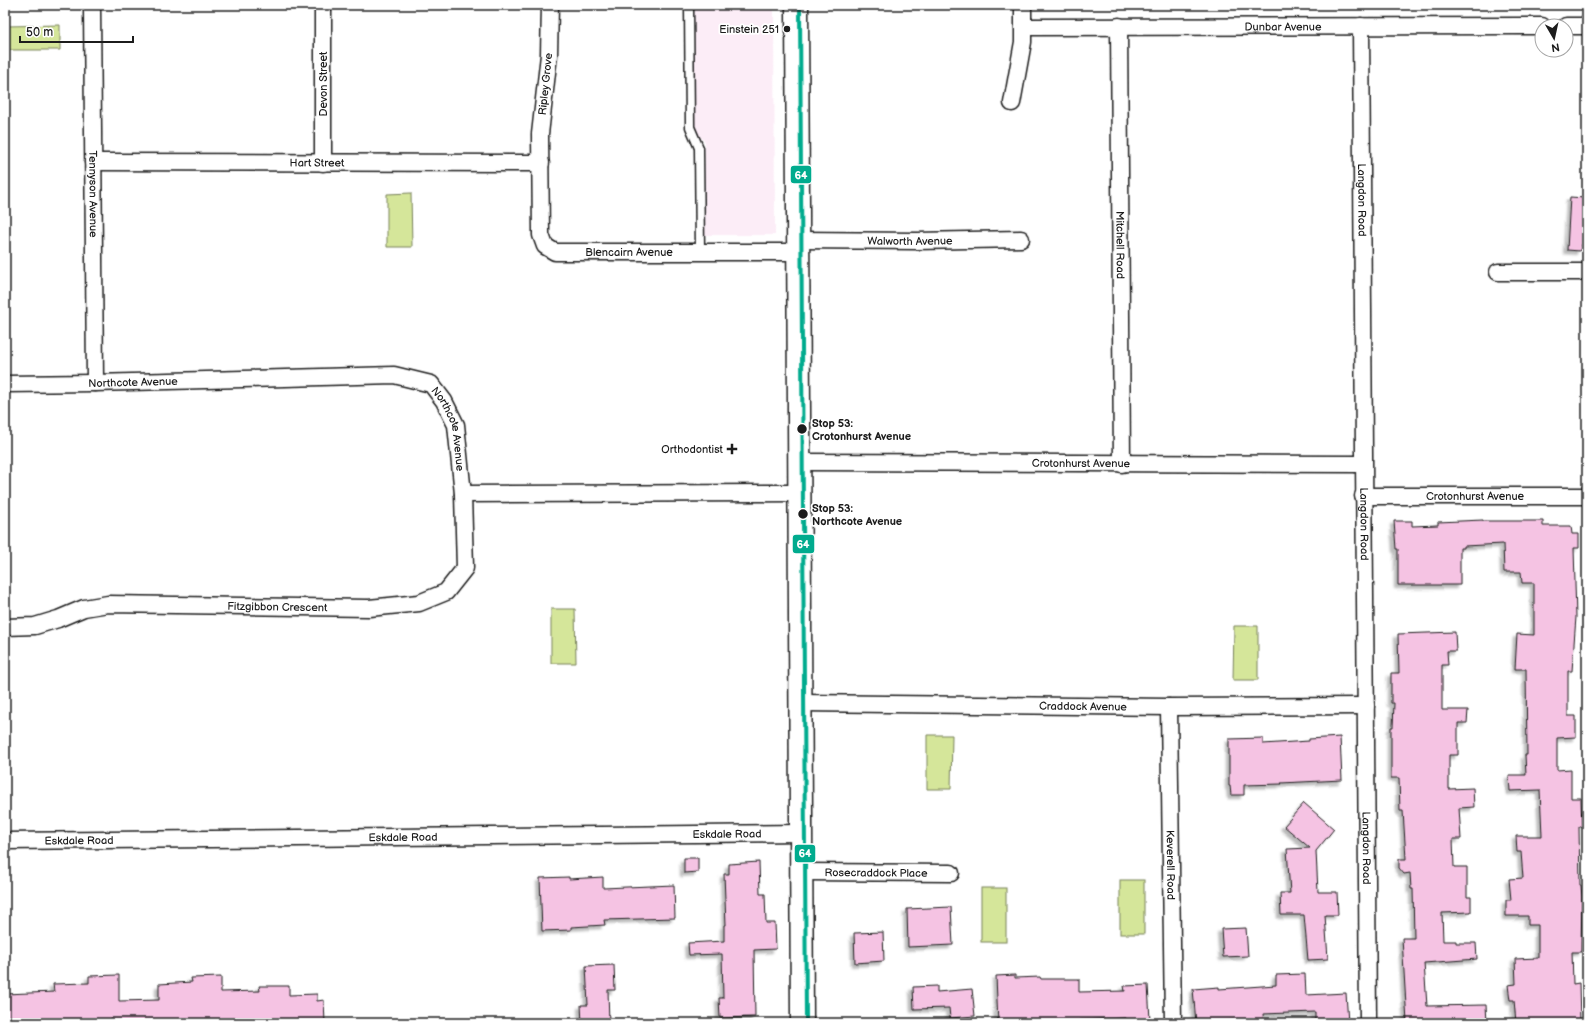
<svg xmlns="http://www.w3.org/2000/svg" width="1592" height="1028" viewBox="0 0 1592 1028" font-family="'Balsamiq Sans',sans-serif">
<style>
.built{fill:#fcedf7}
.green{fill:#d5e69a;stroke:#78815b}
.building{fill:#f5c3e3;stroke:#1c1c1c;filter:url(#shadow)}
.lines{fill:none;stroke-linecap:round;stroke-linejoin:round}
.service-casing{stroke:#1c1c1c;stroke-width:11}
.minor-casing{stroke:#1c1c1c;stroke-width:19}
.secondary-casing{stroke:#1c1c1c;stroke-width:25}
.service{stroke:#fff;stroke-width:8}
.minor{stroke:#fff;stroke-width:16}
.secondary{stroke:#fff;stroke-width:22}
.tram-1-casing{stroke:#fff;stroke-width:7}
.tram-1{stroke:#00ab8e;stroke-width:4}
.poi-dot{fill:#1c1c1c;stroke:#fff;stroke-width:1.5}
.labels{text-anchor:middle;stroke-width:3.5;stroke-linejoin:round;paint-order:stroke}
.street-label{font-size:11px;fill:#1c1c1c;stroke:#fff}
.poi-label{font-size:11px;fill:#1c1c1c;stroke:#fff;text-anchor:end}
.stop-label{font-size:11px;font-weight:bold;fill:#1c1c1c;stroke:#fff;text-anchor:start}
.line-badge{stroke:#fff;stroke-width:1.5}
.badge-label{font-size:11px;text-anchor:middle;font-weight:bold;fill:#fff}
</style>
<defs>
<filter id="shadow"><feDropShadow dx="-3.5" dy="3.5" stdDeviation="1" flood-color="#0004"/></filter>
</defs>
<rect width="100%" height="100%" fill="#fff"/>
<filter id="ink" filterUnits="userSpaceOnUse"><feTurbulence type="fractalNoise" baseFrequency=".025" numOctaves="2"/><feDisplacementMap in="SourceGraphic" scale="8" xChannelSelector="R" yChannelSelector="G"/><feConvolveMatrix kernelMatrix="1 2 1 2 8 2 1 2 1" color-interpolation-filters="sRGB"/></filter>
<g filter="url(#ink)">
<!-- built -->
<polygon class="built" points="692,5 774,5 775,235 704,235 705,142 692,127"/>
<!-- green -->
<g class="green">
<polygon points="60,25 60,50 6,50 6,26"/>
<polygon points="411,193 412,247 387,247 387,194"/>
<polygon points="551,609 575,609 576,663 551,663"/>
<polygon points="1234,626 1258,626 1258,680 1233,680"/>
<polygon points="927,735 952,735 951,789 927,789"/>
<rect x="1120" y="880" width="24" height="54"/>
<rect x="981" y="888" width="25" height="54"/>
</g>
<!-- building -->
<g class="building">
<polygon points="1570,197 1585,198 1587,246 1581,245 1580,251 1567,250"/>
<polygon points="1483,520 1483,521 1543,521 1543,526 1571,526 1572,534 1579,534 1579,548 1574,548 1576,617 1572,671 1568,671 1568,716 1576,716 1576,737 1557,738 1557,770 1571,769 1571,798 1581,798 1582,827 1579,827 1580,885 1581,885 1582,897 1581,952 1572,952 1573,984 1579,983 1580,1023 1516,1023 1514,1000 1510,1000 1508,985 1516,984 1515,959 1538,958 1538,925 1528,925 1528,916 1506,916 1506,900 1511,900 1509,879 1523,878 1521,852 1517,852 1516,836 1542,836 1540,790 1510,791 1509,775 1526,775 1525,755 1527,755 1526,669 1515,669 1517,634 1534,635 1534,583 1522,583 1521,572 1504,572 1503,544 1464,546 1464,548 1460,548 1460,585 1398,585 1398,549 1396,549 1394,521 1412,521 1412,526 1438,525 1438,522"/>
<polygon points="1455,632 1456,651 1447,651 1448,665 1442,665 1442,710 1468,710 1467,723 1458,723 1458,755 1449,755 1449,789 1473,788 1474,807 1459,808 1461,839 1453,839 1454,867 1467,867 1467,897 1471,897 1471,912 1442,913 1443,941 1456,941 1456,943 1476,943 1477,959 1424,963 1427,1006 1486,1005 1487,1023 1407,1023 1402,938 1414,938 1413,889 1411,889 1410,873 1404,874 1399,868 1399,859 1406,859 1403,811 1400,811 1399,778 1391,778 1391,727 1393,727 1394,703 1391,703 1391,673 1399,673 1398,634"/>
<polygon points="1340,737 1342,780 1281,783 1282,784 1244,785 1244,795 1231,795 1230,786 1229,786 1229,739 1263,738 1263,744 1309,741 1309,739"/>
<polygon points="1304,803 1334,829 1316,851 1318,892 1337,892 1338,915 1325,915 1328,959 1308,960 1304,915 1281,915 1280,893 1290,893 1287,849 1310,848 1284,826"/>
<polygon points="684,858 698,858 698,872 684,873"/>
<polygon points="759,862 760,894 765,894 766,923 775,923 776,949 754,950 755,1017 720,1018 719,998 723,998 722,954 689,955 688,943 724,941 724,925 726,925 724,874 729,874 729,864"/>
<polygon points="569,877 569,879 603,877 603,888 674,885 675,918 604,920 605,925 571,927 571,930 542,931 540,878"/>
<polygon points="951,907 953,945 908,947 907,909"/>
<polygon points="1246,928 1248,956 1223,957 1221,929"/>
<polygon points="883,932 884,961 855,963 854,933"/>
<polygon points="614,965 615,990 608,990 609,1023 582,1023 581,1005 588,1005 586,966"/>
<polygon points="1305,974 1306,995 1346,993 1348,1023 1315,1023 1315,1012 1263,1014 1264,1023 1234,1023 1234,1020 1196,1023 1193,989 1219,987 1219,989 1276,985 1276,975"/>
<polygon points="119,975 119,1001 159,1000 159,984 192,982 191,978 221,977 221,992 260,991 259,986 289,986 289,995 317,994 317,1001 324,1000 325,1023 5,1023 5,994 54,992 53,984 89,983 89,976"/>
<polygon points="1015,975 1015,978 1040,977 1041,979 1079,979 1079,992 1125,991 1124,986 1148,985 1150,1020 1126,1021 1126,1018 1079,1020 1079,1021 1054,1021 998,1023 996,976"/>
<polygon points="937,986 937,992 972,989 975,1016 950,1018 949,1008 914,1009 913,987"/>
</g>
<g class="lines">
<defs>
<polyline id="service" points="689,5 690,127 699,148 700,252"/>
<g id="minor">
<path id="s1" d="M92,5L95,383"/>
<polyline points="323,5 323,163"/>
<path id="s2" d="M550,5L549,55L540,134L541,235L545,246L555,252H798"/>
<path id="s3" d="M1119,26L1122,464"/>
<path id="s4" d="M1361,26L1368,1023"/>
<polyline points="1566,26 1587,26"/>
<path id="s5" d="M1023,27L1542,26"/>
<polyline points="1012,103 1023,42 1023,5"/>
<path id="s6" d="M93,162L541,163"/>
<path id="s7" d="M798,240L917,241L1021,239"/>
<polyline points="1498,272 1587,272"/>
<path id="s8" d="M5,384L95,383L394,375L431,384L444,401L456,425L463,494L799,493"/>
<path id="s9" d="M799,462L1363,464"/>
<path id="s10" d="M1363,496H1587"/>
<path id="s11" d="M5,627L35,626L58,619L84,608L108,604L369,608L419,603L446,592L465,568L463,494"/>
<path id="s12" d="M801,703L1169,707L1366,706"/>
<path id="s13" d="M1169,707L1173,1023"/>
<path id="s14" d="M5,841L801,833"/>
<path id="s15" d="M802,872L951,873"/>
</g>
<polyline id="secondary" points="797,5 802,1023"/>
</defs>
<!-- service casing -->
<use href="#service" class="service-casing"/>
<!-- minor casing -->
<use href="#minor" class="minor-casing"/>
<!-- secondary casing -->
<use href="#secondary" class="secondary-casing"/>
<!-- service -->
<use href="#service" class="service"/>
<!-- minor -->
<use href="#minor" class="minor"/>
<!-- secondary -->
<use href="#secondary" class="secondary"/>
<defs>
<polyline id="tram-1" points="800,5 806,1023"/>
</defs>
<!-- tram-1 casing -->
<use href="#tram-1" class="tram-1-casing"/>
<!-- tram-1 -->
<use href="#tram-1" class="tram-1"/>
</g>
</g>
<!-- markers -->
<g class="poi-dot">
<circle cx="787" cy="29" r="4"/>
<circle cx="802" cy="429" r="5.5"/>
<path d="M730 443h4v4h4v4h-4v4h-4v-4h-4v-4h4z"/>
<circle cx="803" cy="514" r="5.5"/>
</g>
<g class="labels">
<!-- street labels -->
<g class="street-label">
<text dy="4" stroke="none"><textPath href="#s5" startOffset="260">Dunbar Avenue</textPath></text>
<text transform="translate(323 84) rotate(-90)" y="4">Devon Street</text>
<text transform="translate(545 84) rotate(-84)" y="4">Ripley Grove</text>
<text dy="4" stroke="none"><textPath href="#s6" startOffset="224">Hart Street</textPath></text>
<text dy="4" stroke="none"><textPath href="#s1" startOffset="189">Tennyson Avenue</textPath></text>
<text dy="4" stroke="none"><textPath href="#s4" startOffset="174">Langdon Road</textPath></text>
<text dy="4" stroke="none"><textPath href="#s7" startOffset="112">Walworth Avenue</textPath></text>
<text dy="4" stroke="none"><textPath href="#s3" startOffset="219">Mitchell Road</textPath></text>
<text dy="4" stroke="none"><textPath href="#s2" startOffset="328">Blencairn Avenue</textPath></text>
<text dy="4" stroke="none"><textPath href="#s8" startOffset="128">Northcote Avenue</textPath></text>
<text dy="4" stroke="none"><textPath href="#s8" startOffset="477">Northcote Avenue</textPath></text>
<text dy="4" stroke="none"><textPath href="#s9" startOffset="282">Crotonhurst Avenue</textPath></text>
<text dy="4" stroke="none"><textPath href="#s10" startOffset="112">Crotonhurst Avenue</textPath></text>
<text dy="4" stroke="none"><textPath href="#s4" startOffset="498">Langdon Road</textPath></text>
<text dy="4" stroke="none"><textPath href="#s11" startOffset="276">Fitzgibbon Crescent</textPath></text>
<text dy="4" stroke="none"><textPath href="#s12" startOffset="282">Craddock Avenue</textPath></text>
<text dy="4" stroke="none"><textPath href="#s14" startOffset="722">Eskdale Road</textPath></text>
<text dy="4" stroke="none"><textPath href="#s14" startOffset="398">Eskdale Road</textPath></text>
<text dy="4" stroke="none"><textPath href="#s14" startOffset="74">Eskdale Road</textPath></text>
<text dy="4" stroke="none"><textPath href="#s4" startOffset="822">Langdon Road</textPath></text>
<text dy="4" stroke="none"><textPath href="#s13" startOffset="158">Keverell Road</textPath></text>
<text dy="4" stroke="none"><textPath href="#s15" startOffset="74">Rosecraddock Place</textPath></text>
</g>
<!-- poi labels -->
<g class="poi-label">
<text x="779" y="33">Einstein 251</text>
<text x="723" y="453">Orthodontist</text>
</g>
<!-- stop labels -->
<g class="stop-label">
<text x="812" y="427">Stop 53:<tspan x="812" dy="13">Crotonhurst Avenue</tspan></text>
<text x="812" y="512">Stop 53:<tspan x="812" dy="13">Northcote Avenue</tspan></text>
</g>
</g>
<g class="line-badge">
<rect x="790" y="165" width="22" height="19" rx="4" fill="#00ab8e"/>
<rect x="792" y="534" width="23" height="20" rx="4" fill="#00ab8e"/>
<rect x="794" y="844" width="22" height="19" rx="4" fill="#00ab8e"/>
</g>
<g class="badge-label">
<text x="801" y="179">64</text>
<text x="803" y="548">64</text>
<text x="805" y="857">64</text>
</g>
<!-- margin -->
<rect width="1592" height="1028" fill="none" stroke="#fff" stroke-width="20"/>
<rect x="10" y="10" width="1572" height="1008" fill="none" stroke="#1c1c1c" stroke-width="1.5" filter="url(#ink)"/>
<!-- north arrow -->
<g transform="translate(1554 38) rotate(171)"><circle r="19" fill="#ffffff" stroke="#a4a4a4"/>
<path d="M0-3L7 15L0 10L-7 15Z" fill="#1c1c1c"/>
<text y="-6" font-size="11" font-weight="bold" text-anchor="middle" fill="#1c1c1c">N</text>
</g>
<!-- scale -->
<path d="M20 36v6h113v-6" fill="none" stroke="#1c1c1c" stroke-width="2"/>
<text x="26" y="36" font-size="12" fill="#1c1c1c" stroke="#ffffff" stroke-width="3" paint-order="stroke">50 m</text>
</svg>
